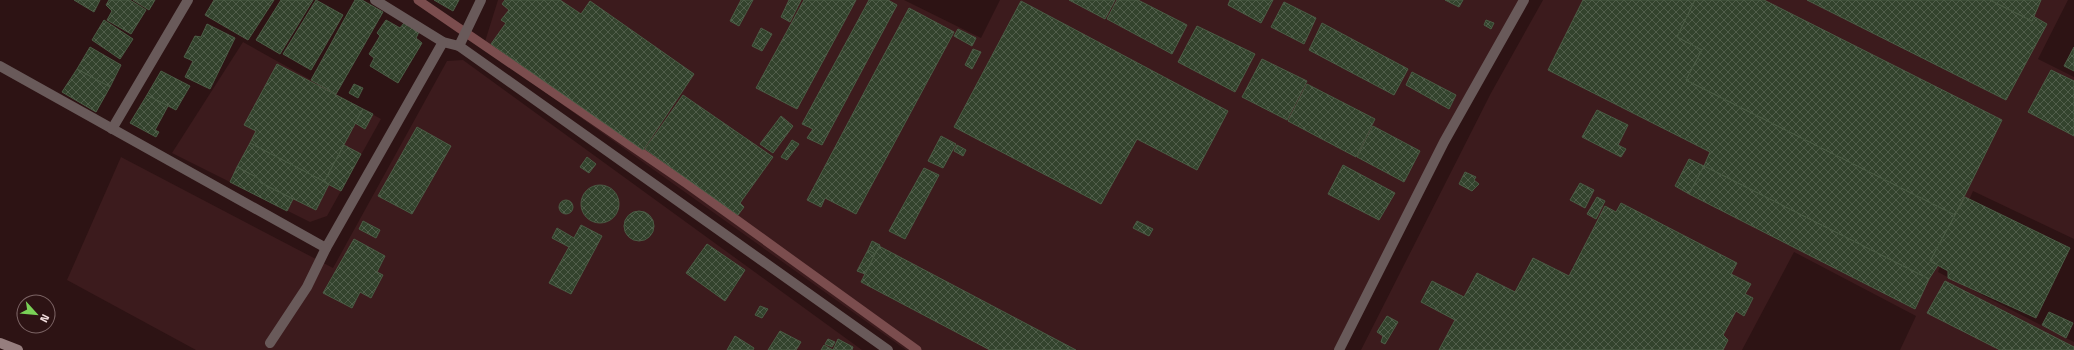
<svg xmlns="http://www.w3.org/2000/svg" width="2074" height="350" viewBox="0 0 2074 350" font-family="'Titillium Web',sans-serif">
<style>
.built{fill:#3c1b1d}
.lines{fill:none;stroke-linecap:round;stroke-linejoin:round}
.stream{stroke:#7b4d4e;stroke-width:9}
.building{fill:url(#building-cross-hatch);stroke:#4b5c45}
.minor{stroke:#695a5a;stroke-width:10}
.secondary{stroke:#967e7e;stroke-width:10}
</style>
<defs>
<pattern id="building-cross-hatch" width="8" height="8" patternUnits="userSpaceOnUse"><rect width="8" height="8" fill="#33432d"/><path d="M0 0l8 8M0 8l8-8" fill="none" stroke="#515e4b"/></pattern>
</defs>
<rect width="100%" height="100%" fill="#2d1314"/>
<!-- built -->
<g class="built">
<polygon points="498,0 904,0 981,38 1000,0 1519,0 1336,350 906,350 483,48"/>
<polygon points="1543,0 2068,0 2038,59 2074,77 2074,239 1973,191 1938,272 2074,342 2074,350 1900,350 1916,316 1794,252 1742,350 1361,350 1491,93"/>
<polygon points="243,42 381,119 327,216 310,222 172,153"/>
<polygon points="463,60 862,350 196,350 67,280 121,157 333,268 447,61"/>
</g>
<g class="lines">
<!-- stream -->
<polyline class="stream" points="418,0 687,184 917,350"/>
</g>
<!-- building -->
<g class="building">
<polygon points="74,0 100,0 94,12"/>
<polygon points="109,0 130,0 146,10 131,34 107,20 112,11 106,5"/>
<polygon points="133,0 155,0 149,10"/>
<polygon points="214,0 274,0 248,40 205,15"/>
<polygon points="281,0 313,0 280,54 256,40"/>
<polygon points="316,0 343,15 311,70 283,54"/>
<polygon points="355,0 362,0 383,12 336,94 311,80"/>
<polygon points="434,0 459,0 453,11"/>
<polygon points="505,0 560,0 581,14 590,1 694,74 643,150 491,44 506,23 501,20 509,10 502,4"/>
<polygon points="741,0 753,0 739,26 730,21"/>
<polygon points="789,0 801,0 790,22 781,17"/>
<polygon points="804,0 856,0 797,109 756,88"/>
<polygon points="869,0 888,0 897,5 822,145 807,138 813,129 802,124"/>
<polygon points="1069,0 1115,0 1105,19"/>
<polygon points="1117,0 1138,0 1187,25 1172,54 1107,19"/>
<polygon points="1230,0 1273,0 1261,23 1228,5"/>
<polygon points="1445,0 1463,0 1459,7"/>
<polygon points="1583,0 1695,0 1677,37 1702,50 1686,80 1955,215 1930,261 1938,265 1929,279 1704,166 1710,152 1548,70"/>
<polygon points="1695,0 1764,0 2002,120 1955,215 1686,80 1702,50 1677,37"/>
<polygon points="1807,0 1990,0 2032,21 2033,16 2047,24 2006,100"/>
<polygon points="1990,0 2041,0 2032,21"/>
<polygon points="1021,1 1228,111 1197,170 1137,139 1101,204 954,127"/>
<polygon points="1284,2 1316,18 1304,44 1271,27"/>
<polygon points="909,8 954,32 856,214 825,198 821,207 807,200"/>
<polygon points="104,20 133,39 120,59 92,40"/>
<polygon points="386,20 400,28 404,23 419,32 416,38 422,43 398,83 370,66 374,58 369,54 380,36 377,33"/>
<polygon points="1486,20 1494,23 1491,29 1484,25"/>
<polygon points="1322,23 1408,69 1394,95 1309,50"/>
<polygon points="207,24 235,38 210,89 185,77 193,61 184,57 195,36 201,37"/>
<polygon points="1197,26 1255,54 1235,92 1178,62"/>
<polygon points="761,28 772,34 762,51 752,46"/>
<polygon points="958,29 976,38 972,46 954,36"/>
<polygon points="90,47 121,65 110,87 77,69"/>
<polygon points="2074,47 2074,71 2064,66"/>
<polygon points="973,49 981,52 972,69 965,65"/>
<polygon points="1262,59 1307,81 1287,120 1242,97"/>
<polygon points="277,64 363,109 324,182 250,143 256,131 244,125"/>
<polygon points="77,69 110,87 96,112 62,92"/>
<polygon points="2051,70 2074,81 2074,136 2028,112"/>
<polygon points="161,71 190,86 176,110 147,95"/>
<polygon points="1412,72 1456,95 1449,109 1406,85"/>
<polygon points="354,84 363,88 358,98 349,93"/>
<polygon points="1307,84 1375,119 1356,157 1288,121"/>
<polygon points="147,95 168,106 155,130 159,132 156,137 130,123"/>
<polygon points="683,95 773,157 740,203 744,207 738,215 645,149"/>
<polygon points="363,109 373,114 365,129 355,123"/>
<polygon points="1597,110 1628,125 1618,145 1626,149 1621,157 1582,137"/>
<polygon points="781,116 793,126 773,153 760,144"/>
<polygon points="1373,126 1420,151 1404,182 1357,157"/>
<polygon points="417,127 451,146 412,214 378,196"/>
<polygon points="941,136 956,144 943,168 928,161"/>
<polygon points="792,140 799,144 787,160 781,157"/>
<polygon points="250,143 329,184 316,210 261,183 258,178 237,167"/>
<polygon points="344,145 361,154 341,191 324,182"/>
<polygon points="957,145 966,150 963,156 954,151"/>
<polygon points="587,157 596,164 589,173 580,167"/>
<polygon points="1689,159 1704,166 1689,194 1675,186"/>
<polygon points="1343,165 1395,193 1379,220 1328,194"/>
<polygon points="1704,166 1929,279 1915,309 1689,194"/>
<polygon points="237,167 258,178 261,183 293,199 287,211 230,182"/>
<polygon points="924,168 939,175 905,239 889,231"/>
<polygon points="1465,172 1476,177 1474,180 1479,184 1472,191 1459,184"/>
<polygon points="1580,183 1594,190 1585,208 1570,200"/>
<circle cx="600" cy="204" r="19"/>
<polygon points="1597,197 1605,201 1596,219 1587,214"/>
<polygon points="1965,197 2070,248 2036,318 1948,278 1948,271 1930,261"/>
<circle cx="566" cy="207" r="7"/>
<polygon points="1621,203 1737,263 1731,274 1751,284 1745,294 1753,298 1744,316 1736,311 1723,335 1728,340 1723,350 1439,350 1455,320 1421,302 1432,281 1464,297 1477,273 1515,292 1533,258 1569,276 1605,206 1616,212"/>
<circle cx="639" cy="226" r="15"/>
<polygon points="363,221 380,230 376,238 359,229"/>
<polygon points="1137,221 1153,229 1149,236 1133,228"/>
<polygon points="581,225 602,236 571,294 549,283 569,247 552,238 557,228 574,238"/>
<polygon points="354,239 385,256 377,272 383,275 371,298 360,292 352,308 323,293"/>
<polygon points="872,241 880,245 875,254 868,250"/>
<polygon points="707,244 745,270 725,301 686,273"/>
<polygon points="879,246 1076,350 990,350 861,282"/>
<polygon points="868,250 875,254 865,274 857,271"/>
<polygon points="1945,281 2074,347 2074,350 2000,350 1927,313"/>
<polygon points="760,306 768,309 762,318 755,315"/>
<polygon points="2049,312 2073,323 2066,338 2042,325"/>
<polygon points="1387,316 1398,322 1385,344 1381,342 1383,336 1377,332"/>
<polygon points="780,331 801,342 796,350 768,350"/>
<polygon points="735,336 754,348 753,350 727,350"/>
<polygon points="828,339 835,342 832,347 825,344"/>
<polygon points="838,339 853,347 852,350 821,350 824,345 833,350"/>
</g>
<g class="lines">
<!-- minor -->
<g class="minor">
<polyline points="375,0 443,42 459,46 888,350"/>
<polyline points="459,46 481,0"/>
<polyline points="0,66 326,248 443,42"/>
<polyline points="112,129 188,0"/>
<polyline points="270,343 307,287 326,248"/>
<polyline points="1339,350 1444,142 1524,0"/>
</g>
<!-- secondary -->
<polyline class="secondary" points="0,343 18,350"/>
</g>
<!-- north arrow -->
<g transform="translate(36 314) rotate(117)"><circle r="19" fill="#2d1314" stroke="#7c6465"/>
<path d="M0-3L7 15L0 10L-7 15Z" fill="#7ad157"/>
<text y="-6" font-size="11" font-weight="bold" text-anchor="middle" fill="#f2dede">N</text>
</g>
</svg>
